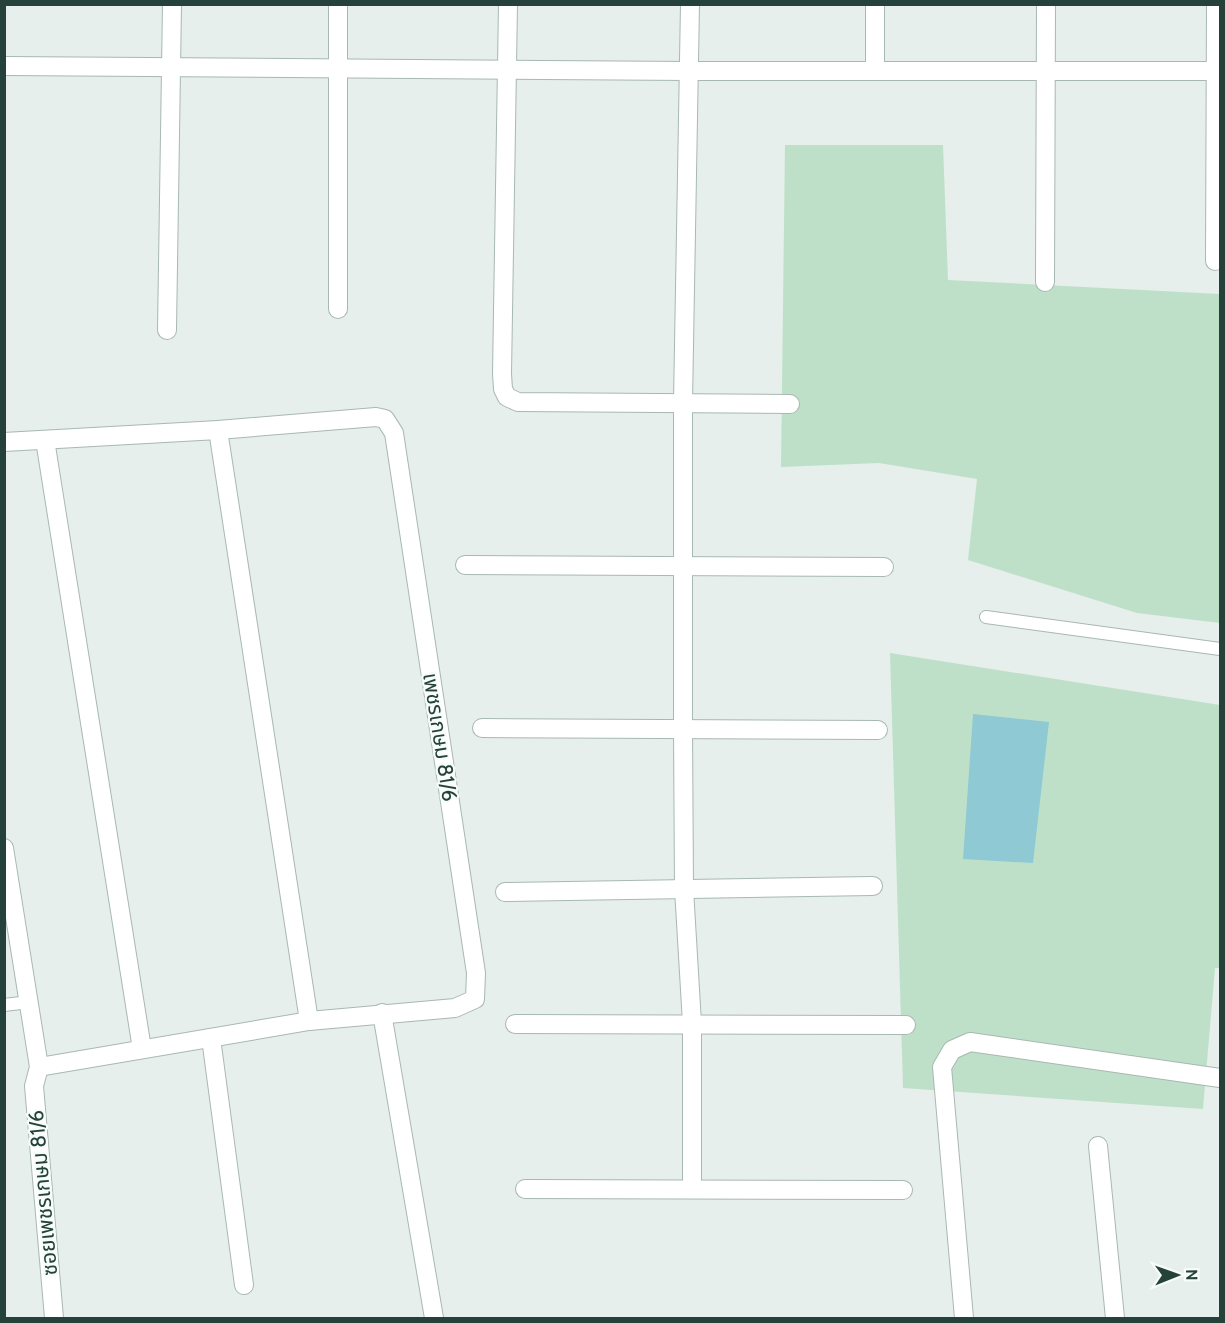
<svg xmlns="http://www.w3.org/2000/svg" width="1225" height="1323" viewBox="0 0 1225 1323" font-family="Cabin,'Noto Sans Thai',sans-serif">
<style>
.green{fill:#bfe0c8}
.water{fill:#8ec9d4}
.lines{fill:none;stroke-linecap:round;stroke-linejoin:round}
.service-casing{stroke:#a8b8b2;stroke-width:14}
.minor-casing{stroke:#a8b8b2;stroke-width:20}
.service{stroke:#fff;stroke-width:12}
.minor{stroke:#fff;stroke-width:18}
.labels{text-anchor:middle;stroke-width:4.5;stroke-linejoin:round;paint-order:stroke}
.street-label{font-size:21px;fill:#24423a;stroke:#f7fbf9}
</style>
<rect width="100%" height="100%" fill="#e6efeb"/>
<!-- green -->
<g class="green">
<polygon points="785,145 943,145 948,280 1220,294 1220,623 1137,613 968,560 977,479 879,463 781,467"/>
<polygon points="890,653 1220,705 1220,968 1215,968 1203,1109 903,1088"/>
</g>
<!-- water -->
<polygon class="water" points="973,714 1049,722 1033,863 963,859"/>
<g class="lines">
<defs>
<g id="service">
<polyline points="986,617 1220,649"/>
<polyline points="4,1005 29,1002"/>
</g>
<g id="minor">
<polyline points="508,4 502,374 503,389 507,397 518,402 790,404"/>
<polyline points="690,4 683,402 683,728 684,889 692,1023 692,1189"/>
<polyline points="875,4 875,71"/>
<polyline points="4,66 689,71 1220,71"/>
<polyline points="1215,261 1216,4"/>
<polyline points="1045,282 1046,4"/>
<polyline points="338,309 338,4"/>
<polyline points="167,330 172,4"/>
<polyline points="218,430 309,1021"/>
<polyline points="45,440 142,1049"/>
<polyline points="4,442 218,430 376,417 385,419 394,433 476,973 475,999 455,1008 309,1021 39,1067"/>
<polyline points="465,565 884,567"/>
<polyline points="482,728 878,730"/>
<polyline points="4,848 39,1067 34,1086 54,1318"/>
<polyline points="505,892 873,886"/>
<polyline points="382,1013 434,1318"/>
<polyline points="515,1024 906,1025"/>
<polyline points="211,1038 244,1285"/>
<polyline points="1098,1146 1115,1318"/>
<polyline points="525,1189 903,1190"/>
<polyline points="964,1318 942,1067 952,1050 970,1042 1220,1078"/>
</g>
</defs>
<!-- service casing -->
<use href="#service" class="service-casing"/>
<!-- minor casing -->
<use href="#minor" class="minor-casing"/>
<!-- service -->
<use href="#service" class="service"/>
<!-- minor -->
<use href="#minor" class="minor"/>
</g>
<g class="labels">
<!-- street labels -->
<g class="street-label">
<text transform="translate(440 737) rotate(81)" y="7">เพชรเกษม 81/6</text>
<text transform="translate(43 1193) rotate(-95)" y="7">ซอยเพชรเกษม 81/6</text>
</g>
</g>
<!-- border -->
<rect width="1225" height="1323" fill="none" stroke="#24423a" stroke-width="12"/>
<!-- north arrow -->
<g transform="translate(1177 1275) rotate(89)" stroke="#f7fbf9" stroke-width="4.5" paint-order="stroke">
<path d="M0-4.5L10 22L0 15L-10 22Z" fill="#24423a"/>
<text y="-9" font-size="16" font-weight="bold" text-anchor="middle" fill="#24423a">N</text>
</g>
</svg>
